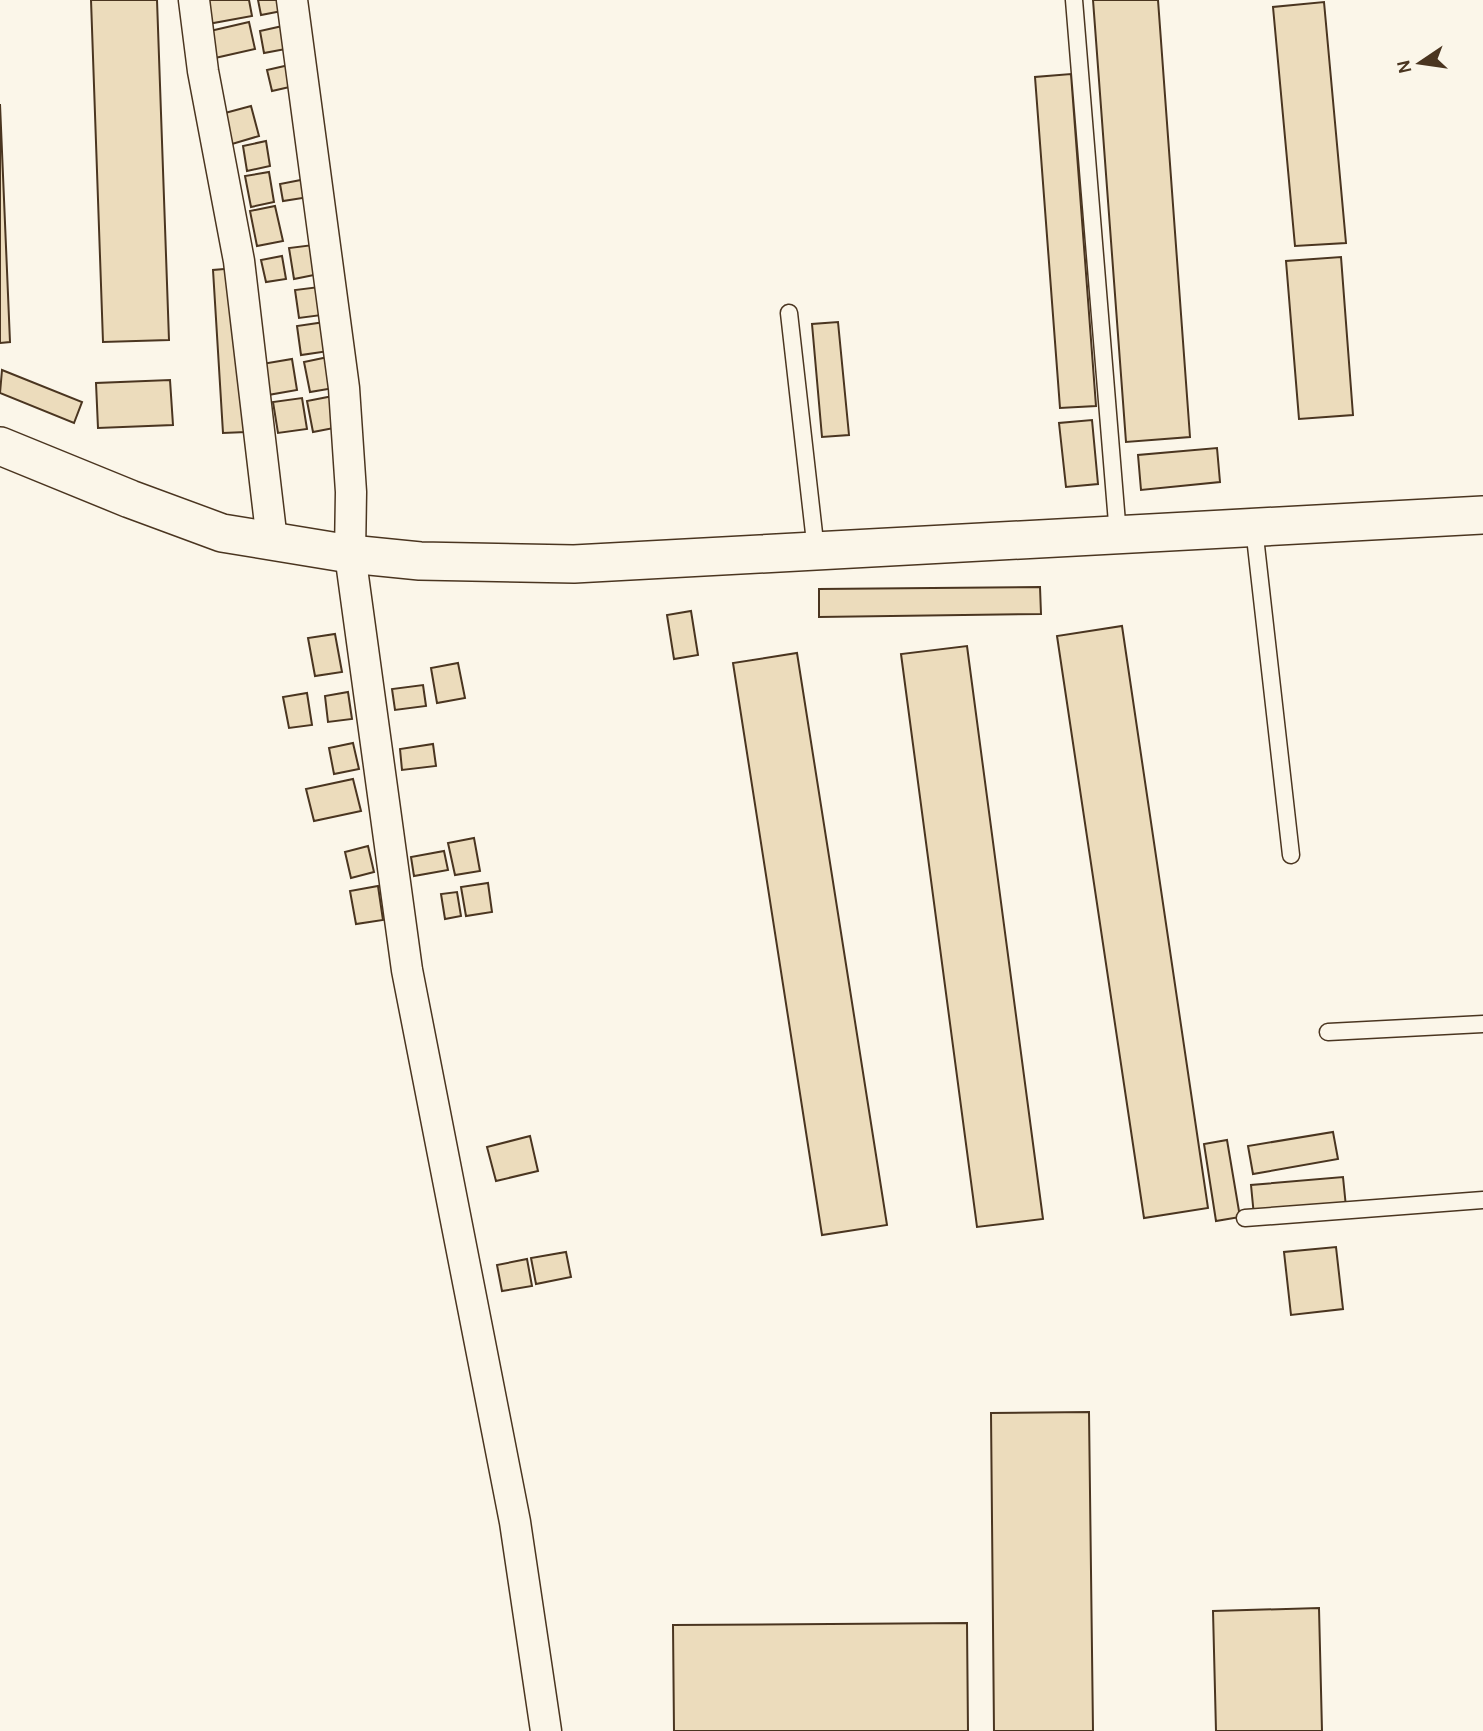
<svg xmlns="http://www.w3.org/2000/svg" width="1483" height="1731" viewBox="0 0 1483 1731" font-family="Karla,sans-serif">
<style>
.building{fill:#ecdcbc;stroke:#4a3520;stroke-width:2}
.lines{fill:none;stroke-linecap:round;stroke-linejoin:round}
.service-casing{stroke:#4a3520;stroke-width:19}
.minor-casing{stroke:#4a3520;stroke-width:33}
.tertiary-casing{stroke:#4a3520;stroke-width:40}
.service{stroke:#fbf6e9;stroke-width:16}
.minor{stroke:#fbf6e9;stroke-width:30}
.tertiary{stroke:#fbf6e9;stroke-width:37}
</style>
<rect width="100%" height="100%" fill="#fbf6e9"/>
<!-- building -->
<g class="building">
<polygon points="91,0 157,0 169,340 103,342"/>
<polygon points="204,0 249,0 252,16 208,24"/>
<polygon points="258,0 285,0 287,10 261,15"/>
<polygon points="1093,0 1158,0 1190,437 1126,442"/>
<polygon points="1324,2 1346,243 1295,246 1273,7"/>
<polygon points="249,22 255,49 215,58 210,31"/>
<polygon points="287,25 291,48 264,53 260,31"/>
<polygon points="289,65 294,86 272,91 267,70"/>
<polygon points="1071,74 1096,406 1060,408 1035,77"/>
<polygon points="0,104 10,342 0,343"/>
<polygon points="251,106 259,136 232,144 225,113"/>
<polygon points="266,141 270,166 247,171 243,146"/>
<polygon points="269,172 274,202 251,207 245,176"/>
<polygon points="306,179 309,197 283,201 280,184"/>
<polygon points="275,206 283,241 257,246 250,211"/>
<polygon points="313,245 319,274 294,279 289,248"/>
<polygon points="282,256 286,279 266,282 261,260"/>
<polygon points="1341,257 1353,415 1299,419 1286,261"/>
<polygon points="236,268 246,432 223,433 213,270"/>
<polygon points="319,287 322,315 299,318 295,290"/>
<polygon points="325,322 329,351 301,355 297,326"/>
<polygon points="838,322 849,435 822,437 812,324"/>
<polygon points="328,357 334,388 310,392 304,362"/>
<polygon points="292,359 297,390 268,395 262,364"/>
<polygon points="2,370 82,402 74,423 0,393"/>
<polygon points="170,380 173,425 98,428 96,383"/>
<polygon points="333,396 339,427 313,432 307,401"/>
<polygon points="302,398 307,429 278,433 273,402"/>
<polygon points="1092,420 1098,484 1066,487 1059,423"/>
<polygon points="1217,448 1220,482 1141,490 1138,455"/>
<polygon points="1040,587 1041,614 819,617 819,589"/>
<polygon points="691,611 698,655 674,659 667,615"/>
<polygon points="1122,626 1208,1208 1144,1218 1057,636"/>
<polygon points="335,634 342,672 315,676 308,638"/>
<polygon points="967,646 1043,1219 977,1227 901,654"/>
<polygon points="797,653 887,1225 822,1235 733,663"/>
<polygon points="458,663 465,698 437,703 431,668"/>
<polygon points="423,685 426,706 395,710 392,689"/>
<polygon points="348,692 352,719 328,722 325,696"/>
<polygon points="307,693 312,725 289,728 283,697"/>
<polygon points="353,743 359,769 334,774 329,748"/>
<polygon points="433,744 436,766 402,770 400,749"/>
<polygon points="353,779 361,811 314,821 306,789"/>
<polygon points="474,838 480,871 455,875 448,843"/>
<polygon points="368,846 374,872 351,878 345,852"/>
<polygon points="444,851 448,870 414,876 411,857"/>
<polygon points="488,883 492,912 466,916 461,887"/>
<polygon points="378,886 383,920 356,924 350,891"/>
<polygon points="457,892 461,916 445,919 441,894"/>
<polygon points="1333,1132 1338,1159 1253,1174 1248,1146"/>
<polygon points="530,1136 538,1171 496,1181 487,1147"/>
<polygon points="1227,1140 1240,1217 1216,1221 1204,1144"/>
<polygon points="1343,1177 1346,1207 1254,1216 1251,1185"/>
<polygon points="1336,1247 1343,1309 1291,1315 1284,1252"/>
<polygon points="566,1252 571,1277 536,1284 531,1258"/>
<polygon points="527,1259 532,1286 502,1291 497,1265"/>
<polygon points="1089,1412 1093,1731 994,1731 991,1413"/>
<polygon points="1319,1608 1322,1731 1216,1731 1213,1611"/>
<polygon points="967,1623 968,1731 674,1731 673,1625"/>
</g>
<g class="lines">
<defs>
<g id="service">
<polyline points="1074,0 1118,535"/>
<polyline points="789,313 816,551"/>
<polyline points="1254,528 1291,855"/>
<polyline points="1328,1032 1483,1024"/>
<polyline points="1245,1218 1483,1200"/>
</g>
<g id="minor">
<polyline points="194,0 203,71 239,261 272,541"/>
<polyline points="292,0 344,388 351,492 350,554 407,970 515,1522 546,1731"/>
</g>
<polyline id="tertiary" points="0,446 130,499 222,533 350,554 420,561 574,564 1483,515"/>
</defs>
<!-- service casing -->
<use href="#service" class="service-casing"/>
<!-- minor casing -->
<use href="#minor" class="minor-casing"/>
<!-- tertiary casing -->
<use href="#tertiary" class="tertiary-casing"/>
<!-- service -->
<use href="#service" class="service"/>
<!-- minor -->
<use href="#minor" class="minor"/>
<!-- tertiary -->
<use href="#tertiary" class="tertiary"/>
</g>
<!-- north arrow -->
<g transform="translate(1420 63) rotate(257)" stroke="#fbf6e9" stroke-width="5" paint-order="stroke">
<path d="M0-5L12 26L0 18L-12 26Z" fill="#4a3520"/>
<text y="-10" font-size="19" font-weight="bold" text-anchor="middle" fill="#4a3520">N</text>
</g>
</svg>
